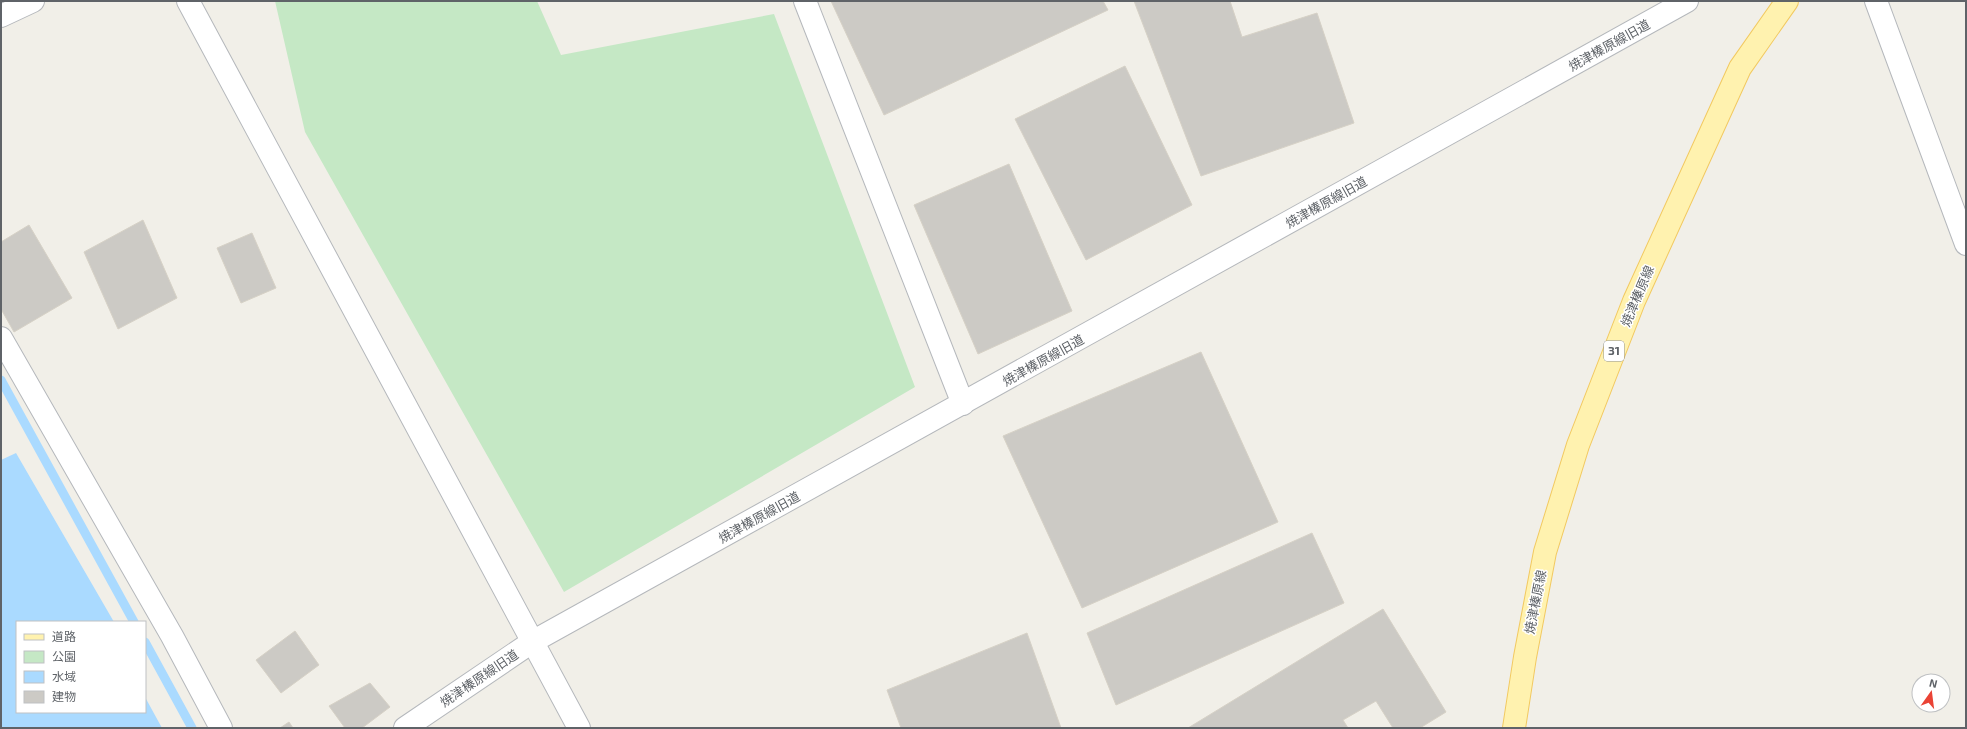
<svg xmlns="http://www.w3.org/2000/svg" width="1967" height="729" viewBox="0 0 1967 729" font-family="'Exo 2','Noto Sans JP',sans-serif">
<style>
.green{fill:#c5e8c5}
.water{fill:#aadaff}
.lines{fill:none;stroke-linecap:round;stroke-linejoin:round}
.stream{stroke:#aadaff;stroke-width:9}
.building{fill:#cccac5;stroke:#d6d1c6}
.minor-casing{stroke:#b5b8bc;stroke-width:24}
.major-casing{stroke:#f2c960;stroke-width:24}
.minor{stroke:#fff;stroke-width:22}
.major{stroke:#fff2af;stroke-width:22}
.labels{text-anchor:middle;stroke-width:3;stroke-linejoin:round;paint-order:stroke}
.shield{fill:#fff;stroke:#8f9295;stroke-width:1}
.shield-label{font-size:12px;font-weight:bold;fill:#5f6368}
.street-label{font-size:13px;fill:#5f6368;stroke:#fff}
</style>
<rect width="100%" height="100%" fill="#f1efe8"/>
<!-- green -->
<polygon class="green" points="275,1 537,1 561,55 774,14 915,387 564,592 305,132"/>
<!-- water -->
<polygon class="water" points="16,453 114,622 17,622 17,712 145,712 145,697 162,728 1,728 1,460"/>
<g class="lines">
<!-- stream -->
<g class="stream">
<polyline points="1,380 134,622"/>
<polyline points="145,642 192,728"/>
</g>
</g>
<!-- building -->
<g class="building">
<polygon points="831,1 1103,1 1108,10 884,115"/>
<polygon points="1134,1 1230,1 1242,37 1317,13 1354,123 1201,176"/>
<polygon points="1125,66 1192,205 1086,260 1015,119"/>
<polygon points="1009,164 1072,311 978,354 914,205"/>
<polygon points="143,220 177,298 118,329 84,252"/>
<polygon points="29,225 72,298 14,332 1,309 1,242"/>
<polygon points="252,233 276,288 241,303 217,248"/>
<polygon points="1201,352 1278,522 1082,608 1003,436"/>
<polygon points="1312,533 1344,603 1116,705 1087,633"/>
<polygon points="1383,609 1446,712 1420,728 1393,728 1376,701 1343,720 1348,728 1188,728"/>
<polygon points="295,631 319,665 281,693 256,660"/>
<polygon points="1027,633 1061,728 901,728 887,690"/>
<polygon points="370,683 390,707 362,728 345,728 329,706"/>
<polygon points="289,722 293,728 280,728"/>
</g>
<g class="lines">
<defs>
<g id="minor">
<polyline points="188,1 579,728"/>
<polyline points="805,1 963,404"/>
<polyline points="1876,1 1966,244"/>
<polyline points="1,16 33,1"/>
<polyline points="1,338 172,636 221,728"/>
<polyline points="405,728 532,642 1687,1"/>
</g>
<polyline id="major" points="1514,728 1525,657 1545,552 1578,445 1634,301 1740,68 1787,1"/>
</defs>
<!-- minor casing -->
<use href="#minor" class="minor-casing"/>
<!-- major casing -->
<use href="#major" class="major-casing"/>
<!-- minor -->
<use href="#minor" class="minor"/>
<!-- major -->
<use href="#major" class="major"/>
</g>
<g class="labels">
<!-- shield labels -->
<rect class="shield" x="1604" y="341" width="20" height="20" rx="3"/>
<g class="shield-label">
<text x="1614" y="355">31</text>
</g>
<!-- street labels -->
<g class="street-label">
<text transform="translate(1609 45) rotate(-29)" y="5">焼津榛原線旧道</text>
<text transform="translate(1326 202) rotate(-29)" y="5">焼津榛原線旧道</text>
<text transform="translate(1637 296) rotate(-67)" y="5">焼津榛原線</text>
<text transform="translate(1043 360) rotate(-29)" y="5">焼津榛原線旧道</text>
<text transform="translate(759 517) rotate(-29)" y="5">焼津榛原線旧道</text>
<text transform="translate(1535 602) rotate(-79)" y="5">焼津榛原線</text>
<text transform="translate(479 678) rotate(-34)" y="5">焼津榛原線旧道</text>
</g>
</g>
<!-- border -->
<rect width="1967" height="729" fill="none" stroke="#5f6368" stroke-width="4"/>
<!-- legend -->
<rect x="16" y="621" width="130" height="92" fill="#ffffff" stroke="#bfc1c3"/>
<rect x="24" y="634" width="20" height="6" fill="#fff2af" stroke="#bfc1c3"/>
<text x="52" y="641" font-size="12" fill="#5f6368">道路</text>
<rect x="24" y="651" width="20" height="12" fill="#c5e8c5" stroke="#bfc1c3"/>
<text x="52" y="661" font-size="12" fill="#5f6368">公園</text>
<rect x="24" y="671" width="20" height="12" fill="#aadaff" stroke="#bfc1c3"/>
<text x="52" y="681" font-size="12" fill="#5f6368">水域</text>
<rect x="24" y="691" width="20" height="12" fill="#cccac5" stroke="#bfc1c3"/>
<text x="52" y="701" font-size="12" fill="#5f6368">建物</text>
<!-- north arrow -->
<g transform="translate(1931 693) rotate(14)"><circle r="19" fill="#ffffff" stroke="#bfc1c3"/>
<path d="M0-3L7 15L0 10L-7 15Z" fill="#ea4335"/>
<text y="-6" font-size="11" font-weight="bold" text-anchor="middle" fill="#5f6368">N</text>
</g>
</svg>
